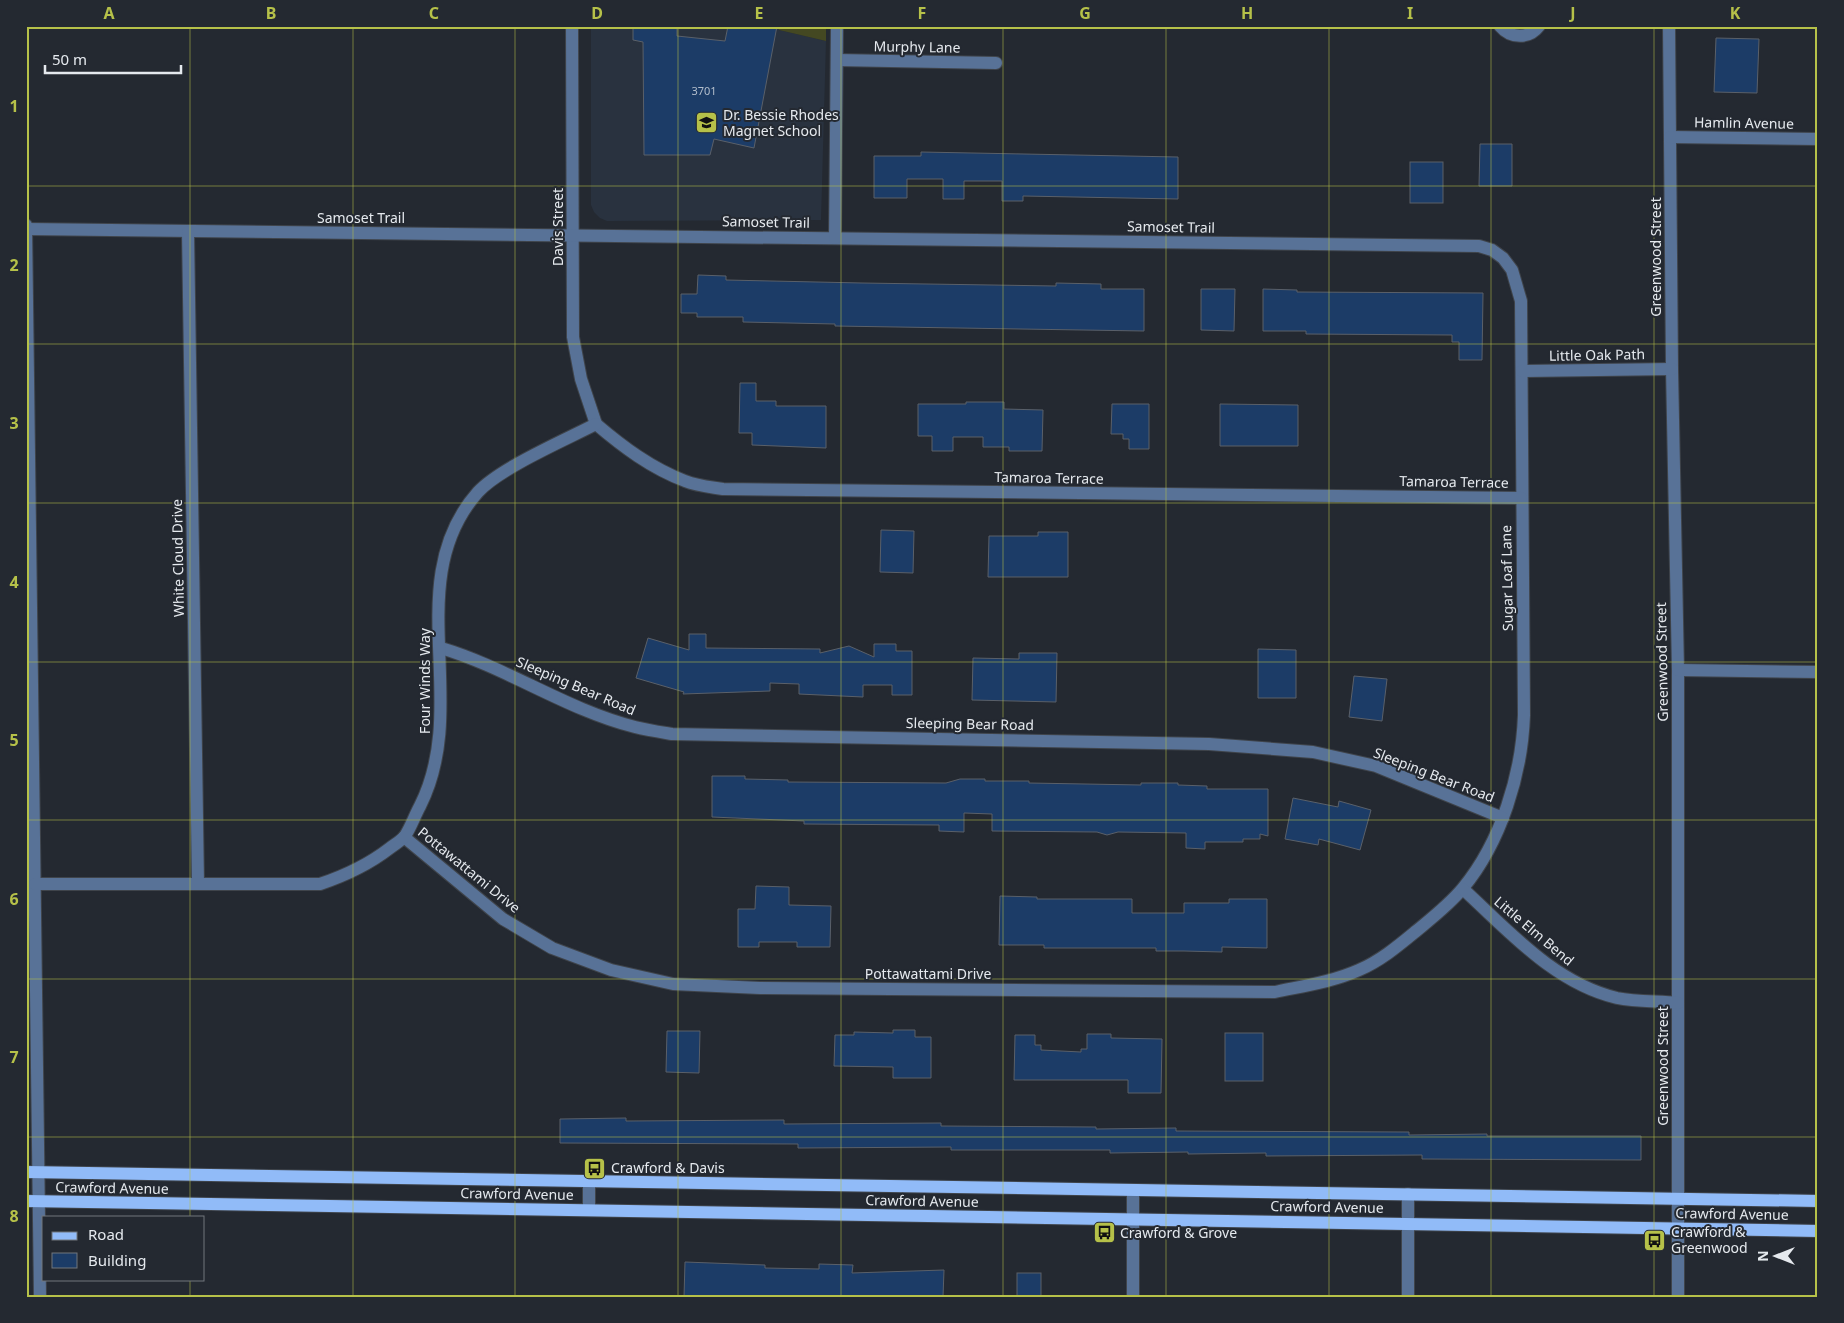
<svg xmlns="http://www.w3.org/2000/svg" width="1844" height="1323" viewBox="0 0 1844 1323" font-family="'Noto Sans',sans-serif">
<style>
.built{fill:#29323f}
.green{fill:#444822}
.building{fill:#1c3c67;stroke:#5a6069}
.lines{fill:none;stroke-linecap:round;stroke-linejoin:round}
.minor-casing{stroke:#3f444b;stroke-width:14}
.major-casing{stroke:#3f444b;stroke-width:14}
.minor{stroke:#587297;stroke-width:12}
.major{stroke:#91bbf8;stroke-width:12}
.grid{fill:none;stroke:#b6c149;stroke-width:1;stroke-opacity:0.55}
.labels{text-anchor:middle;stroke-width:4;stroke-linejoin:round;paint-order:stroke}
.number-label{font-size:11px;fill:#b3becc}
.street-label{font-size:14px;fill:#e5e9ee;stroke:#242931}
.poi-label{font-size:14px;fill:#e5e9ee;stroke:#242931;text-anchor:start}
.neatline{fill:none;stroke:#b6c149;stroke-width:2}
.grid-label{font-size:16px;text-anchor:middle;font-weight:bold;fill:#b6c149}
</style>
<rect width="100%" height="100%" fill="#242931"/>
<!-- built -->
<polygon class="built" points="591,26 779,26 779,30 826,41 821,220 607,221 600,218 594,212 591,205"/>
<!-- green -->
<polygon class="green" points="779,26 826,26 826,41 779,30"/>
<!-- building -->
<g class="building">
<polygon points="633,26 677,26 677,36 725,41 728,26 777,26 754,148 714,139 710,155 644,155 643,42 633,40"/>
<polygon points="1716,38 1759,39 1757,93 1714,92"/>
<polygon points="1480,144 1512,144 1512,186 1479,186"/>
<polygon points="921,152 1178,157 1178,199 1023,196 1023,201 1002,201 1002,181 964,181 964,199 943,199 943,179 907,179 907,198 874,198 874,156 921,156"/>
<rect x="1410" y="162" width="33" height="41"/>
<polygon points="698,275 726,276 726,280 862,283 1056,286 1056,283 1101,284 1101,289 1144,289 1144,331 835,326 835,324 743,322 743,317 697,317 697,313 681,313 681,294 697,294"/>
<polygon points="1201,289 1235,289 1234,331 1201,330"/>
<polygon points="1263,289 1297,290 1297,292 1483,293 1482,360 1459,360 1459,342 1452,342 1452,335 1306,334 1306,331 1263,331"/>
<polygon points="740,383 756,383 756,401 776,401 776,406 826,406 826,448 752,445 752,433 739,433"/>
<polygon points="966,402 1004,402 1004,409 1043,410 1042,451 1009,451 1009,447 983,447 983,437 953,437 953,451 932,451 932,436 918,436 918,404 966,404"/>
<polygon points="1112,404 1149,404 1149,449 1129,449 1129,439 1123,439 1123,434 1111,434"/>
<polygon points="1220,404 1298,405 1298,446 1220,446"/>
<polygon points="881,530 914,531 913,573 880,572"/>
<polygon points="1038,532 1068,532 1068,577 988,577 989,536 1038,536"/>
<polygon points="689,634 706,634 706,648 820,649 820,653 849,646 874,657 874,644 896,644 896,651 912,651 912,695 892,695 892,685 863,685 863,697 799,694 799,684 770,683 770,691 683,694 684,692 636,678 648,638 689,650"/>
<polygon points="1258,649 1296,650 1296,698 1258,698"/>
<polygon points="1019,653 1057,653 1056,702 972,700 973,658 1019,659"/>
<polygon points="1354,676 1387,679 1382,721 1349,717"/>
<polygon points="712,776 745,776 745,779 788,780 788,782 946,783 960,779 985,779 985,781 1029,781 1029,783 1141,785 1141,783 1178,783 1178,785 1207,786 1207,789 1268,789 1268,836 1260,834 1260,839 1243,839 1243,842 1205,842 1205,849 1186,848 1186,833 1118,832 1107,835 1097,832 992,831 992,814 964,813 964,832 939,831 939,825 804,824 804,821 712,817"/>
<polygon points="1293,798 1338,807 1339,801 1371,810 1360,850 1319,839 1318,845 1285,839"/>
<polygon points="756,886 789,887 789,905 831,906 830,947 797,947 797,942 759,942 759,947 738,947 738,909 755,909"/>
<polygon points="1000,896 1037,897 1037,899 1132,899 1132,913 1184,913 1184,903 1229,903 1229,899 1267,899 1267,948 1222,947 1222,952 1184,951 1156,951 1156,948 1044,948 1044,945 999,945"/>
<polygon points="893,1030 915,1030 915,1037 931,1037 931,1078 893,1078 893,1067 834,1066 835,1035 854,1035 854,1032 893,1033"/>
<polygon points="667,1031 700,1031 699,1073 666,1072"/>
<rect x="1225" y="1033" width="38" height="48"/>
<polygon points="1087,1034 1111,1034 1111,1038 1162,1039 1161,1093 1128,1093 1128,1080 1014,1080 1015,1035 1035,1035 1035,1045 1041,1045 1041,1050 1081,1052 1081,1049 1087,1049"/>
<polygon points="626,1118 626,1121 784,1120 784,1124 941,1123 941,1126 1096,1127 1096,1129 1176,1128 1176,1131 1409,1132 1409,1135 1487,1134 1487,1136 1641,1136 1641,1160 1422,1159 1422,1155 1266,1156 1266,1153 1188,1154 1188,1152 1110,1153 1110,1150 951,1150 951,1147 798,1148 798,1144 560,1143 560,1119"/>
<polygon points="685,1262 765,1265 765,1268 819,1269 819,1264 853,1265 852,1273 944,1270 943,1297 684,1297"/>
<rect x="1017" y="1273" width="24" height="24"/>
</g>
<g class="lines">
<defs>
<g id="minor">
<polyline points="572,26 573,337 581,379 596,424"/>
<path d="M1500,26C1511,39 1529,39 1539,26"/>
<polyline points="1669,26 1672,369 1678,670 1678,1297"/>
<polyline points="837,60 996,63"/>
<polyline points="1670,137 1818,139"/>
<polyline points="26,225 40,1297"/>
<path d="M26,229L1479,246L1492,250L1503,258L1512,270L1521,301L1524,715C1522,774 1501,842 1463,888C1450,904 1432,918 1415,932C1398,946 1380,961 1359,970C1332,982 1303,986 1275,992L760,988L673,984L611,970L552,948L503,919L404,837"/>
<polyline points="188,232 198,883"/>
<polyline points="835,238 837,26"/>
<polyline points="1522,371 1672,369"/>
<path d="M596,424C623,447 651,468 685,481C697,486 711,487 723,489L1521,498"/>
<path d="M441,648C508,668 567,710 635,727C647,730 660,732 672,734L1209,744L1313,752L1376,766L1503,818"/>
<polyline points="1678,670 1818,672"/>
<path d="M35,884H320C347,875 368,865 390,848C395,844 401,841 405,836C411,827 415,815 420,806C472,703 399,581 478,492C500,468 565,440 596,424"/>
<path d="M1463,889C1509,931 1554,983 1617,998C1636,1002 1658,1001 1678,1003"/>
<polyline points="1133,1190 1133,1297"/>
<polyline points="589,1210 589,1181"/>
<polyline points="1408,1297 1408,1194"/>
</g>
<g id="major">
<polyline points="26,1172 1818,1201"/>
<polyline points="26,1201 1818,1231"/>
</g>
</defs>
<!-- minor casing -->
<use href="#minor" class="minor-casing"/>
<!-- major casing -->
<use href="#major" class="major-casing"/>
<!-- minor -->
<use href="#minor" class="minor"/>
<!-- major -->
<use href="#major" class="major"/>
</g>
<!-- grid -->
<path class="grid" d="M190,26V1217M353,26V1297M515,26V1297M678,26V1297M841,26V1297M1003,26V1297M1166,26V1297M1329,26V1297M1491,26V1297M1654,26V1297M26,186H1818M26,344H1818M26,503H1818M26,662H1818M26,820H1818M26,979H1818M26,1137H1818M190,1279V1297"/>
<!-- icons -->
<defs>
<symbol id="school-square" viewBox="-11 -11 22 22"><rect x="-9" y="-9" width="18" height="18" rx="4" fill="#b6c149" stroke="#242931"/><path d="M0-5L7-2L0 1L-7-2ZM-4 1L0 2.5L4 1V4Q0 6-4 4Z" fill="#111"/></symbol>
<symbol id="bus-square" viewBox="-11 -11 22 22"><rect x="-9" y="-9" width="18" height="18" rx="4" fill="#b6c149" stroke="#242931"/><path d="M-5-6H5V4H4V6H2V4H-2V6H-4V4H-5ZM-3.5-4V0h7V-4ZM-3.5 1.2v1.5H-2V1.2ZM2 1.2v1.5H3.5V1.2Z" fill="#111"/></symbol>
</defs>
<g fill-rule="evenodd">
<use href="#school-square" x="694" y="110" width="25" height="25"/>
<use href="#bus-square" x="582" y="1156" width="25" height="25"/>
<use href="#bus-square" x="1092" y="1220" width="25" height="25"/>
<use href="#bus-square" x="1642" y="1228" width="25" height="25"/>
</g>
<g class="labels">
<!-- number labels -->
<g class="number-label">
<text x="704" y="95">3701</text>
</g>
<!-- street labels -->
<g class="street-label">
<text transform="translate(917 47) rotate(1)" y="5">Murphy Lane</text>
<text transform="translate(1744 123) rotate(1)" y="5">Hamlin Avenue</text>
<text x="361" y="223">Samoset Trail</text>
<text transform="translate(766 222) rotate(1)" y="5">Samoset Trail</text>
<text transform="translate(558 227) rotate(-90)" y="5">Davis Street</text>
<text transform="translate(1171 227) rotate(1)" y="5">Samoset Trail</text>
<text transform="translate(1656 257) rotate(-90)" y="5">Greenwood Street</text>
<text transform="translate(1597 355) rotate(-1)" y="5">Little Oak Path</text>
<text transform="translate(1049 478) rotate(1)" y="5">Tamaroa Terrace</text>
<text transform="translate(1454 482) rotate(1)" y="5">Tamaroa Terrace</text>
<text transform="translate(178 558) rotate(-91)" y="5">White Cloud Drive</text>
<text transform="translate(1507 578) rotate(-91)" y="5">Sugar Loaf Lane</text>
<text transform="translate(1662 662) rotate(-91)" y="5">Greenwood Street</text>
<text transform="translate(425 681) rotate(-90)" y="5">Four Winds Way</text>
<text transform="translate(576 686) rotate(23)" y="5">Sleeping Bear Road</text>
<text transform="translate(970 724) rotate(1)" y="5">Sleeping Bear Road</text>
<text transform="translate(1434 775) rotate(21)" y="5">Sleeping Bear Road</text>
<text transform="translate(469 870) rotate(39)" y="5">Pottawattami Drive</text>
<text transform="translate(1534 931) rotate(40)" y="5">Little Elm Bend</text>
<text x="928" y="979">Pottawattami Drive</text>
<text transform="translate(1663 1066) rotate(-90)" y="5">Greenwood Street</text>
<text transform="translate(112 1188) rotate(1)" y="5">Crawford Avenue</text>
<text transform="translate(517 1194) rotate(1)" y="5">Crawford Avenue</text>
<text transform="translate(922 1201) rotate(1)" y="5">Crawford Avenue</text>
<text transform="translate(1327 1207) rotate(1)" y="5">Crawford Avenue</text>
<text transform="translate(1732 1214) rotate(1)" y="5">Crawford Avenue</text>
</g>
<!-- poi labels -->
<g class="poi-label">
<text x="723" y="120">Dr. Bessie Rhodes<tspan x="723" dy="16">Magnet School</tspan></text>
<text x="611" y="1173">Crawford &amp; Davis</text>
<text x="1671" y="1237">Crawford &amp;<tspan x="1671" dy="16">Greenwood</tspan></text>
<text x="1120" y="1238">Crawford &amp; Grove</text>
</g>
</g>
<!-- border -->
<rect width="1844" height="1323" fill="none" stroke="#242931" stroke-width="55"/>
<!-- legend -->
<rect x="42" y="1216" width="162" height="65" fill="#242931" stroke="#71767d"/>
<rect x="52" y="1232" width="25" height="8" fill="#91bbf8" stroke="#71767d"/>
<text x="88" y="1240" font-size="15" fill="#e5e9ee">Road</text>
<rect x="52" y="1253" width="25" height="15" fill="#1c3c67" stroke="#71767d"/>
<text x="88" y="1266" font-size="15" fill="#e5e9ee">Building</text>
<!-- north arrow -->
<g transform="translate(1776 1256) rotate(270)" stroke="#242931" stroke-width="4" paint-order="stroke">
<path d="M0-4L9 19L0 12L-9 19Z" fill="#e5e9ee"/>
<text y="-8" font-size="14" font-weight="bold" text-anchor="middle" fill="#e5e9ee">N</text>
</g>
<!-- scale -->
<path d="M45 65v8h136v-8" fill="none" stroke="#e5e9ee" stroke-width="2.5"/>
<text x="52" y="65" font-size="15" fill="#e5e9ee" stroke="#242931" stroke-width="4" paint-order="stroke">50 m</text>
<rect x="28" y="28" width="1788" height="1268" class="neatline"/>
<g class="grid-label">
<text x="109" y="19">A</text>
<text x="271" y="19">B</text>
<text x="434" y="19">C</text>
<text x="597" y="19">D</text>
<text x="759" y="19">E</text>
<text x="922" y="19">F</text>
<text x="1085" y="19">G</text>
<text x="1247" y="19">H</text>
<text x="1410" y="19">I</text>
<text x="1573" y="19">J</text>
<text x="1735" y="19">K</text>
<text x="14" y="112">1</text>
<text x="14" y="271">2</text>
<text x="14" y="429">3</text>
<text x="14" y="588">4</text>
<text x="14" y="746">5</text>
<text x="14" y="905">6</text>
<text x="14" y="1063">7</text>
<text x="14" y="1222">8</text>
</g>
</svg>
